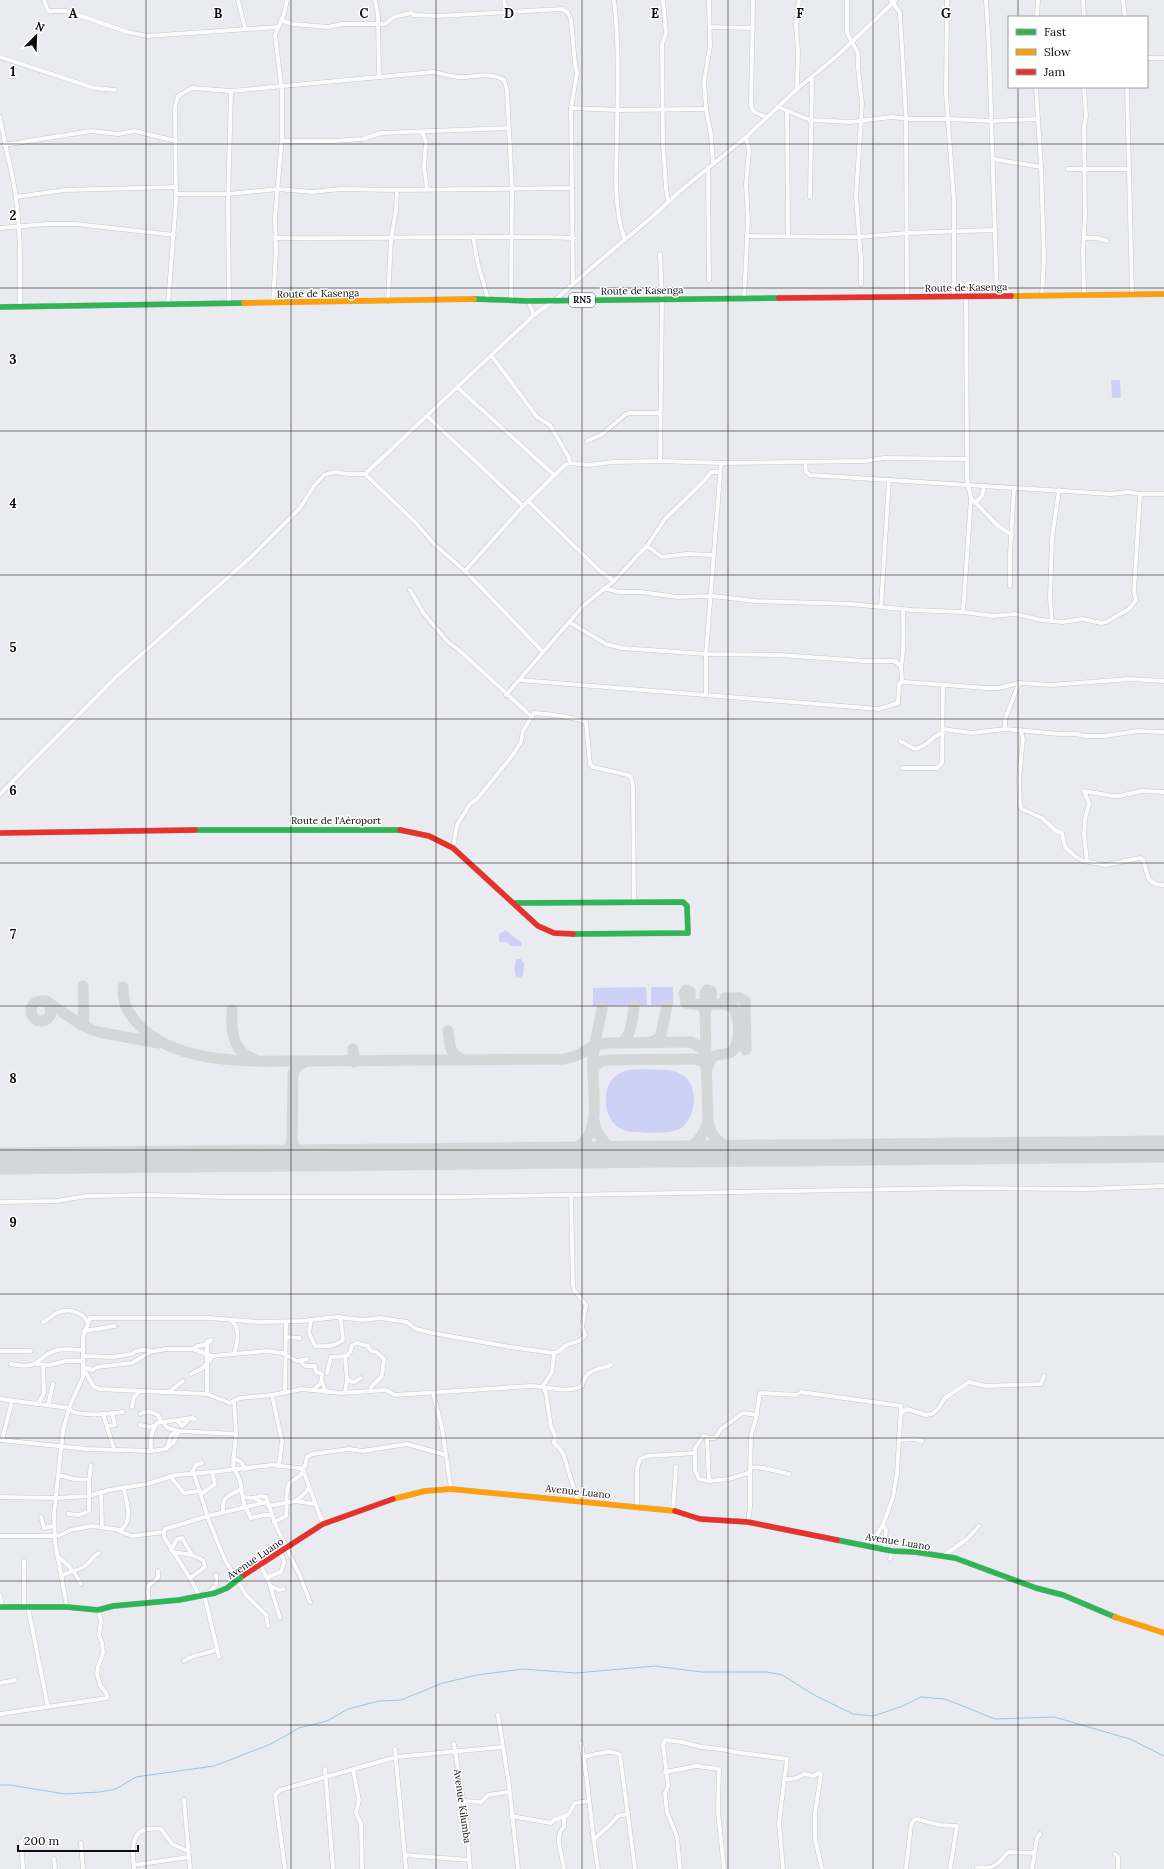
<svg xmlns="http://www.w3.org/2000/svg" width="1164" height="1869" viewBox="0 0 1164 1869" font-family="Lora,serif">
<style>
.green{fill:#ced1f6}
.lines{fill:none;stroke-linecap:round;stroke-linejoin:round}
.stream{stroke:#98c5e4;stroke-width:1}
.taxiway{stroke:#d5d6d8;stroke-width:11}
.runway{stroke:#d5d6d8;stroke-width:27}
.street-casing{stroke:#c6c7cb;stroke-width:5}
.fast-casing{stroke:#c6c7cb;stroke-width:6}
.slow-casing{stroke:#c6c7cb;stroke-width:6}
.jam-casing{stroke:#c6c7cb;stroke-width:6}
.street{stroke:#fcfcfd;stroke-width:4}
.fast{stroke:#30b455;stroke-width:5.5}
.slow{stroke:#ff9f0a;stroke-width:5.5}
.jam{stroke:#e5322d;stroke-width:5.5}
.grid{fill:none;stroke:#0c0c0f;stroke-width:1;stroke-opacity:0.55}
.labels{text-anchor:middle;stroke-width:3;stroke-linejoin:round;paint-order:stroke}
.shield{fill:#fff;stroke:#555557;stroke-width:1}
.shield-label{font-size:9px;font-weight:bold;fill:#0c0c0f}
.street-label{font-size:10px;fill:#0c0c0f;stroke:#fff}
.grid-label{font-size:13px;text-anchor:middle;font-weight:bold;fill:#0c0c0f;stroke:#fff;stroke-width:3;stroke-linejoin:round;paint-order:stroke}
</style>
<rect width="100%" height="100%" fill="#eaebf0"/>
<!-- green -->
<g class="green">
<polygon points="1111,380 1120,380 1121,398 1112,398"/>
<polygon points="506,930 522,943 521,946 510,946 507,942 499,942 499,934"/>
<path d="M517,959H521L524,963L523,975L520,978L516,977C514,972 514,963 517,959Z"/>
<polygon points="646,987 647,1005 593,1006 593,988"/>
<rect x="651" y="987" width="22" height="18"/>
<path d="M667,1070C677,1071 686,1075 690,1083C698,1097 693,1122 679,1129C669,1135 646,1132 634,1132C602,1132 596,1083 622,1072C635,1067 654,1070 667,1070Z"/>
</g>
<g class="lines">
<!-- stream -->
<polyline class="stream" points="0,1785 10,1785 65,1794 100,1792 116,1789 136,1777 214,1766 271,1744 299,1728 327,1721 348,1709 379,1701 401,1700 443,1683 477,1675 523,1669 576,1673 655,1666 701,1672 767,1672 782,1675 816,1696 853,1714 873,1716 903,1706 921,1697 945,1699 995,1719 1054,1717 1130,1739 1164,1756"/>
<!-- taxiway -->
<g class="taxiway">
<polyline points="83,986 84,1026"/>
<path d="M123,987C123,1005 127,1012 139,1025C178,1066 252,1061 305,1061"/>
<polyline points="725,998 740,998 745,1001 746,1050"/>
<polyline points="46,1001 83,1026 98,1032 159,1043"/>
<polyline points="690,1001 690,992 686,990 684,993 686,1003 701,1005 705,1009 706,1056"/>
<circle cx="41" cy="1011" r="10"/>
<polyline points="705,1009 705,994 707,990 711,991 711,1001"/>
<path d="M232,1010C231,1029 232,1052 254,1059"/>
<path d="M705,1011L709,1005C715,1004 727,1003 733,1008C740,1014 741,1045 732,1051C727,1056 718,1053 712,1057L707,1068"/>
<path d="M448,1031C450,1043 449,1055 462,1059"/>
<polyline points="652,1042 659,1038 661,1035 667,1005"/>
<path d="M620,1043C632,1037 632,1019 634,1006"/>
<polyline points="353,1049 354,1062"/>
<polyline points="593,1071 598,1062 608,1060 696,1059 703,1062 707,1068"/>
<path d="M708,1120C710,1139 724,1147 739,1153"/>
<path d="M594,1121C597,1138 608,1148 623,1155"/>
<polyline points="292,1142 296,1150 308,1158"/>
<path d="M559,1155C608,1144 591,1098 593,1060C594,1043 599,1025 602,1008"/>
<path d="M277,1158L287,1153L292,1142L293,1073L297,1066L307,1061L564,1059L576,1056L595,1045L608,1043L691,1042L701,1048L706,1058L708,1120C703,1141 690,1151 669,1154"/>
</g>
<!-- runway -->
<polyline class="runway" points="0,1161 1164,1149"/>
<defs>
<g id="street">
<polyline points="44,0 48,11 67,11 127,32 147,36 278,27"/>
<polyline points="238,0 245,28"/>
<polyline points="375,0 378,16 379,77"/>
<polyline points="504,0 506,13"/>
<path d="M614,0C619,42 618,86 617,128C617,165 612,205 625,240"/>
<polyline points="663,0 666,34 662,43 663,144 666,188 668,201"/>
<polyline points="709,0 710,47 704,82 706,109 711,135 713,164"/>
<polyline points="753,0 751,106 754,112 766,117"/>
<polyline points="847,0 847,33 858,53 858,68 862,103 856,196 861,260 861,284"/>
<polyline points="891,0 900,13 906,118 907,297"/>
<polyline points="947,0 946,93 954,202 954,296"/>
<polyline points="986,0 989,51 997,296"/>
<polyline points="1083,0 1084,17"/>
<polyline points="1123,0 1125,17"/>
<polyline points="1037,17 1038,0"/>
<polyline points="281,20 292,24 329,27 341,24 385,24 394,17 411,13 414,15 438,16 562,9 568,13 571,20 575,64 577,73 571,108 573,284"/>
<polyline points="710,27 753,28"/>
<polyline points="0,57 94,88 115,90"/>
<polyline points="1147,58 1164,58"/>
<polyline points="1036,87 1041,167 1044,259 1042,295"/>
<polyline points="1084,87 1086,116 1084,126 1085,218 1083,250 1084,295"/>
<polyline points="1127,87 1132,295"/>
<polyline points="797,89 798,51 796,25 799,0"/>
<polyline points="778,107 810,120 851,122 891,117 911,119 949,119 991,121 1038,119"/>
<polyline points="571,108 618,110 706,109"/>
<polyline points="787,111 788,236"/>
<path d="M0,117C4,145 13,172 16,199C21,235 20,271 20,307"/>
<polyline points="422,132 426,142 424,167 427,189"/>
<polyline points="282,141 334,141 363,139 381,133 509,128"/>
<polyline points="4,145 91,131 118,134 135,131 176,141"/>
<polyline points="993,159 1041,167"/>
<polyline points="708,167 709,280"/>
<polyline points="1068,169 1129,169"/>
<polyline points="177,194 228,194 278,189 312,192 340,189 397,190"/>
<polyline points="16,197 65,190 177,187"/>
<polyline points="810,197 812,77"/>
<polyline points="0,228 47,224 76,224 174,235"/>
<polyline points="747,236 859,237 907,233 995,230"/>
<polyline points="473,237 478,264 488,299"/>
<path d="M275,238C375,239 474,235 574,238"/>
<polyline points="1084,238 1097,238 1107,241"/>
<polyline points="744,299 748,220 746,184 749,150 746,137"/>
<polyline points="388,301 391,239 396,210 397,190 572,188"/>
<polyline points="528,301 534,315"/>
<polyline points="273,302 276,253 275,217 282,137 282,92 275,35 284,14 287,0"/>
<polyline points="229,303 228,204 231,91"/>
<path d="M168,304L176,201L175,107L178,96L192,88L231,91L433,72C441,73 449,76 458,77C473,78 489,71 504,80L507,90L512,189L511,300"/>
<polyline points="491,355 537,417 550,425 569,458 570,463"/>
<polyline points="458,388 554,475"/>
<polyline points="427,416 523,506"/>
<polyline points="587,441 601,435 626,414 631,413 660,413"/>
<polyline points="660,461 662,299 660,254"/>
<polyline points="805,462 806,472 810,475 1111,494 1128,492 1140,494 1164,494"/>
<polyline points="365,474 415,522 435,545 465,571 543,652"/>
<polyline points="971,498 997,525 1012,535"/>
<polyline points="528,501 600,571 614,581"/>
<polyline points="975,503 982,496 984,486"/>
<polyline points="647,546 662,557 687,554 714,555"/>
<polyline points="465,571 523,506 565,465 570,463 588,465 613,462 660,461 721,463 864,461 884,458 967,459 966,296"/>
<polyline points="1010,586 1010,554 1014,488"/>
<polyline points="604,588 619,592 641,592 677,597 712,596 755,601 851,604 912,610 963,612 993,616 1015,614 1041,620 1063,622 1083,619 1101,623 1106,622 1129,609 1136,600 1134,592 1140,494"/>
<polyline points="410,590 424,614 448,642 459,650 532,717"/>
<polyline points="881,606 889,480"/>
<polyline points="963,612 971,498 967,479 967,459"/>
<polyline points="1052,621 1050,598 1052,538 1059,490"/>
<path d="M569,622L606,644L621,648L706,654L780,655L864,661H893C904,664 901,673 902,682"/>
<path d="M901,666C905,648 903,628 903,609"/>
<polyline points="519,680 879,709 898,703 899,685 900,683 904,682 987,688 999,688 1019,683 1051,685 1130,679 1164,681"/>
<polyline points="506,695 583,606 614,581 639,554 647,546 665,519 705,480 711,472 720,472"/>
<polyline points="706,695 706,654 721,463"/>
<polyline points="943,729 972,733 1005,729 1059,734 1077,734 1084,736 1104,736 1138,731 1164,732"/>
<polyline points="1005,729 1005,719 1019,683"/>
<path d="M1021,730L1023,740L1019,778L1020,807L1022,809L1042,818L1056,831L1062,833L1065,847L1076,857L1083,861L1106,865L1140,858L1143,860C1148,873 1145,885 1164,885"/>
<path d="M900,741L915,749C929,746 932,735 943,733"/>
<polyline points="902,768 937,768 942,763 943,685"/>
<polyline points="0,794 117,676 251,557 300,508 314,486 324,475 335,472 348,474 365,474 534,315 555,300 597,263 652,217 679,192 746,137 797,89 838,55 896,0"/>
<path d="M453,848L457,825L470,804L477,799L512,756L521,742L523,731L534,713C553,714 568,716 586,722L590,764L593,767L628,775L631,777L633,787L634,902"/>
<polyline points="1087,861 1084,835 1085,819 1089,803 1084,791 1113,796 1120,796 1141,791 1164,792"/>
<path d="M571,1195L573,1285L574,1290L586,1305L582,1327L585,1335C580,1344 572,1341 565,1346C561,1350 560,1351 554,1353L552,1372L543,1386L546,1394L551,1427L555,1435L554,1443L560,1449L564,1456L577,1499"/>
<polyline points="0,1202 56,1201 87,1196 152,1195 225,1197 453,1197 961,1188 1087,1189 1164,1186"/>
<path d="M311,1320L309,1333L315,1346C325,1347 336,1346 343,1340L341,1321L339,1317"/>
<path d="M232,1321C241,1330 237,1344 234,1354"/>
<path d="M43,1322C49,1320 52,1315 57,1313C67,1308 83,1311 88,1323"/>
<polyline points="84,1331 115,1326"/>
<polyline points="286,1337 300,1338"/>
<polyline points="193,1349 197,1346 204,1345 211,1340"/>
<polyline points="0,1351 31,1351"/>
<polyline points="84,1356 113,1357 132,1354 136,1351 144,1350 155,1351 166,1349 193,1349 212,1356 267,1351 282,1353 297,1361 307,1359"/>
<polyline points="301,1361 305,1366 315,1366 316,1372 322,1374 321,1383 313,1390"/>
<path d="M11,1364C43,1371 35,1355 58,1350C66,1348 75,1350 84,1350"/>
<polyline points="36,1364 49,1365 66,1361 84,1361"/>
<polyline points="84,1367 93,1370 97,1367 132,1363 152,1351"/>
<path d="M84,1369L93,1386L99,1389L207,1394L230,1403L240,1398L272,1395L302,1389L341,1393L386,1390L395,1395L531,1386C547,1386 566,1394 582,1386C585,1369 597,1370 611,1365"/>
<polyline points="327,1373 331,1357 347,1356 350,1352 352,1345 357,1343 368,1346 371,1351 376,1352 384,1359 382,1376 371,1387 371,1391"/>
<polyline points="191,1374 203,1368 213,1356"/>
<polyline points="347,1380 354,1382 361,1378"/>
<polyline points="322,1382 325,1390 328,1392"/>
<polyline points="169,1392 183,1381"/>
<polyline points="345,1392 347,1380 345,1356"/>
<polyline points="285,1393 286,1322"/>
<polyline points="433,1393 442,1428 446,1455"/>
<polyline points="207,1394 207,1341"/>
<polyline points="272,1395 282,1441 279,1465"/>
<path d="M0,1399L69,1408L71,1411C85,1417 109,1414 123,1412"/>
<polyline points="234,1401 236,1434 233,1465 240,1481 244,1504 251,1518 264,1515 272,1515"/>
<polyline points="38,1404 44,1393 43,1369 44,1365"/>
<polyline points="48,1405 53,1384"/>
<polyline points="132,1407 134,1397 140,1391"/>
<polyline points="901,1413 907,1409 926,1415 932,1414 938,1409 945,1398 969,1382 986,1386 1041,1384 1044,1376"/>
<polyline points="103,1414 114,1449"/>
<path d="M140,1414C147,1410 151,1412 158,1415L161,1421"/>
<polyline points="178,1421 182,1426 188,1420"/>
<polyline points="163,1422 192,1418 195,1419"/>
<polyline points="140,1425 150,1427 155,1425"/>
<polyline points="108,1426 115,1425 112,1413"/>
<polyline points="707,1437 703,1436 695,1448 695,1470 699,1479 709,1481"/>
<polyline points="0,1440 87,1449 151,1451 166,1449 173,1443 179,1431 236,1434"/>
<polyline points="2,1440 12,1401"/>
<polyline points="899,1440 916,1439 922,1441"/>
<polyline points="167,1448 171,1435 176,1432"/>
<path d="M151,1451C150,1441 151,1431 157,1423L163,1422L167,1428L179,1431"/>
<polyline points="233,1458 241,1462 246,1469"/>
<polyline points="750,1467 764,1468 789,1474"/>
<polyline points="302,1469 305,1466 307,1457 312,1454 349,1449 362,1451 407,1444 446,1455 451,1489"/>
<polyline points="191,1474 196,1465 202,1463"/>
<polyline points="194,1474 209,1521 225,1560 246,1595 266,1615 268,1626"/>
<polyline points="59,1475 74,1479 89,1480"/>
<polyline points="750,1475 751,1435 756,1418 760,1393 797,1395 801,1392 901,1406 897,1473 893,1497 883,1525 875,1538 872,1547"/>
<polyline points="170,1476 184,1493 200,1491"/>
<polyline points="101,1492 102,1527"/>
<polyline points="201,1494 215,1484 212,1472"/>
<polyline points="0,1497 57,1498 89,1496 109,1490 147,1484 176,1475 212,1472 272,1465 299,1468 303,1470 323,1524"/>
<polyline points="243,1497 254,1498 264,1503"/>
<polyline points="253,1498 261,1496 266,1497 276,1526 300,1576 310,1602"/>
<polyline points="296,1501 306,1492 309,1487"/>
<polyline points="268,1506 296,1501 314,1504"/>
<polyline points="637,1506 637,1469 640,1459 647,1456 695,1453"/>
<polyline points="673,1510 676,1467"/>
<path d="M223,1512C222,1494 229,1497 241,1489"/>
<polyline points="68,1514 79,1515 89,1511 89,1480 91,1465"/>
<polyline points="41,1517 44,1528 54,1526"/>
<path d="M274,1522L286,1516C288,1506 284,1494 289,1484C293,1478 300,1478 303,1472"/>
<polyline points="748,1522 750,1506 750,1475 748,1473 729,1479 709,1481 707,1438 715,1438 721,1429 743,1413 757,1415"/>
<polyline points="883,1525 886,1530 884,1549"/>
<polyline points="119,1531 132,1536 164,1532"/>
<path d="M0,1536H58L71,1530L92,1526L121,1530C134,1519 126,1503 124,1488"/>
<polyline points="171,1550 177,1539 182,1538 192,1555 203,1560 205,1567 190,1578"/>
<polyline points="173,1552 192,1555"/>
<path d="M57,1556C69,1566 74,1570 81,1584"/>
<polyline points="943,1556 967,1539 979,1526"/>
<polyline points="890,1559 892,1551"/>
<polyline points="24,1561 24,1607"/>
<polyline points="260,1564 269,1582 280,1618"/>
<path d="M216,1575C218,1588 214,1588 204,1594L219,1657"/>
<path d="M61,1577C69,1570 77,1572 85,1566C91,1562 92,1556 99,1553"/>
<polyline points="267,1577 281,1572 284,1562 280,1551"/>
<polyline points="270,1586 279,1590 284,1589"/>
<polyline points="0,1595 2,1607"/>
<polyline points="199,1595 190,1578 164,1537 164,1532 165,1529 208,1516 267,1502"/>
<polyline points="144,1604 148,1598 148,1586 158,1578 158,1571"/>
<polyline points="28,1607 48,1707"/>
<polyline points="67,1607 55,1542 54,1514 63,1431 69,1408 83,1377 83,1337 90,1318 209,1318 259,1322 302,1321 337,1317 363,1320 380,1318 407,1322 416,1329 433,1333 510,1347 554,1353"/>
<path d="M184,1661C195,1653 206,1655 217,1649"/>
<polyline points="0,1683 15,1680"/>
<polyline points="0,1714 107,1698 107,1695 100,1685 97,1674 98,1667 103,1653 102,1643 99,1635 101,1621 98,1610"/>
<polyline points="498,1715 509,1785 518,1869"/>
<path d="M581,1743C589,1785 591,1827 598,1869"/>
<polyline points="454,1744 467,1825 470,1869"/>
<polyline points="395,1749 406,1869"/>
<path d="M584,1757C593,1755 612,1748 620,1755L635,1869"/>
<polyline points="325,1769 333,1869"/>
<polyline points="353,1770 359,1800 356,1813 361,1824 362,1869"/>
<polyline points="665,1772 696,1766 719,1769 718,1812 724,1869"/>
<polyline points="784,1780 797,1778 804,1774 814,1776 818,1773 821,1774 815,1813 815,1839 822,1869"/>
<polyline points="184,1800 190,1869"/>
<polyline points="463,1801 481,1802 488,1795 509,1792"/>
<polyline points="511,1816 551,1823 554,1820 568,1815 575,1803 589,1801"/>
<path d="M564,1817V1827C553,1836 563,1857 564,1869"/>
<polyline points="593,1840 611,1824 618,1816 628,1814"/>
<polyline points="21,1841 23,1869"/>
<polyline points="81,1843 83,1869"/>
<polyline points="1115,1854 1118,1857 1118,1869"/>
<polyline points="405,1855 469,1860"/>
<polyline points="54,1859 55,1869"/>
<polyline points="134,1865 189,1857"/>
<path d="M977,1868C982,1866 982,1868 987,1868C997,1867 1002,1859 1008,1852L1034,1853"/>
<path d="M134,1869C133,1855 129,1831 148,1829C152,1829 156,1828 161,1829L172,1844L188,1851"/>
<polyline points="285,1869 275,1795 280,1790 396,1757 502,1747"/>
<polyline points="680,1869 677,1837 667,1812 665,1794 668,1786 663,1744 665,1740 682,1742 701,1747 721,1749 735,1752 787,1759 779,1823 783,1869"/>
<polyline points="906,1869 911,1825 914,1820 917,1819 939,1825 957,1826 950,1869"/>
<polyline points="1032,1869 1037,1838 1040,1834"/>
</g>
<g id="fast">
<polyline points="474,299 528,301 779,298"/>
<polyline points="0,307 244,303"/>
<polyline points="195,830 400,830"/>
<polyline points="515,903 683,902 687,906 688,933 573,934"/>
<polyline points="837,1540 892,1551 915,1552 955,1558 1036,1588 1063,1595 1115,1617"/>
<polyline points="0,1607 67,1607 98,1610 113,1606 179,1600 215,1593 227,1588 244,1575"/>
</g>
<g id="slow">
<polyline points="1011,296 1164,294"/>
<polyline points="244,303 474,299"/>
<polyline points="393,1499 425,1491 451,1489 675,1511"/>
<polyline points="1115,1617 1164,1633"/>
</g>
<g id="jam">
<polyline points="779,298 1011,296"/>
<polyline points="400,830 429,836 453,848 538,926 554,933 573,934"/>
<polyline points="0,833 195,830"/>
<polyline points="675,1511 700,1519 748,1522 837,1540"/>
<polyline points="244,1575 323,1524 393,1499"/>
</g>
</defs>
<!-- street casing -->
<use href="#street" class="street-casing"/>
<!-- fast casing -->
<use href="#fast" class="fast-casing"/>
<!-- slow casing -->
<use href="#slow" class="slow-casing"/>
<!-- jam casing -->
<use href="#jam" class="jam-casing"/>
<!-- street -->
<use href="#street" class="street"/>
<!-- fast -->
<use href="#fast" class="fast"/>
<!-- slow -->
<use href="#slow" class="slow"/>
<!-- jam -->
<use href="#jam" class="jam"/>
</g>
<!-- grid -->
<path class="grid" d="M146,0V1869M291,0V1869M436,0V1869M582,0V1869M728,0V1869M873,0V1869M1018,0V17M1018,87V1869M0,144H1164M0,288H1164M0,431H1164M0,575H1164M0,719H1164M0,863H1164M0,1006H1164M0,1150H1164M0,1294H1164M0,1438H1164M0,1581H1164M0,1725H1164"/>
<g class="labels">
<!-- shield labels -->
<rect class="shield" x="569" y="293" width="26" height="14" rx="3"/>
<g class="shield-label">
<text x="582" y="303">RN5</text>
</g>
<!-- street labels -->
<g class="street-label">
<text transform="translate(966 287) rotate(-1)" y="4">Route de Kasenga</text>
<text transform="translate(642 290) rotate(-1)" y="4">Route de Kasenga</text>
<text transform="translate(318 293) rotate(-1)" y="4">Route de Kasenga</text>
<text x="336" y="824">Route de l'Aéroport</text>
<text transform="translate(578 1491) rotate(6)" y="4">Avenue Luano</text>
<text transform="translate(898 1541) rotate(9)" y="4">Avenue Luano</text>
<text transform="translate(255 1558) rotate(-34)" y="4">Avenue Luano</text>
<text transform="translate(463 1806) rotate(82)" y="4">Avenue Kilumba</text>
</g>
</g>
<g class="grid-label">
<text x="73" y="18">A</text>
<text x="218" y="18">B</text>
<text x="364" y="18">C</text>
<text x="509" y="18">D</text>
<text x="655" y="18">E</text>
<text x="800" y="18">F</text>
<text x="946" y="18">G</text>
<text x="13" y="76">1</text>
<text x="13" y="220">2</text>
<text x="13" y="364">3</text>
<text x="13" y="508">4</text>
<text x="13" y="652">5</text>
<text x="13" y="795">6</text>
<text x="13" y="939">7</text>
<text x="13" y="1083">8</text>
<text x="13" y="1227">9</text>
</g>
<!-- legend -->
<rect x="1008" y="16" width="140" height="72" fill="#ffffff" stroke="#9e9e9f"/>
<rect x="1016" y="29" width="20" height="6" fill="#30b455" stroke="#9e9e9f"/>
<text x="1044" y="36" font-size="12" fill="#0c0c0f">Fast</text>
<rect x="1016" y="49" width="20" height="6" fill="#ff9f0a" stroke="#9e9e9f"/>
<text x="1044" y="56" font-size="12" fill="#0c0c0f">Slow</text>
<rect x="1016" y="69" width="20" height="6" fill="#e5322d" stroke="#9e9e9f"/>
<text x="1044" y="76" font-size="12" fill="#0c0c0f">Jam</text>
<!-- north arrow -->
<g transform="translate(36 36) rotate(23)" stroke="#ffffff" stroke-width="3" paint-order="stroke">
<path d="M0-3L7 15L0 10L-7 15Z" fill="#0c0c0f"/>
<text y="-6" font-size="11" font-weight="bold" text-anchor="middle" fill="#0c0c0f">N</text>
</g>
<!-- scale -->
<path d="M18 1845v6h120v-6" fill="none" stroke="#0c0c0f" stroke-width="2"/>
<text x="24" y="1845" font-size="12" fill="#0c0c0f" stroke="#ffffff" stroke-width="3" paint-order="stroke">200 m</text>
</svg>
